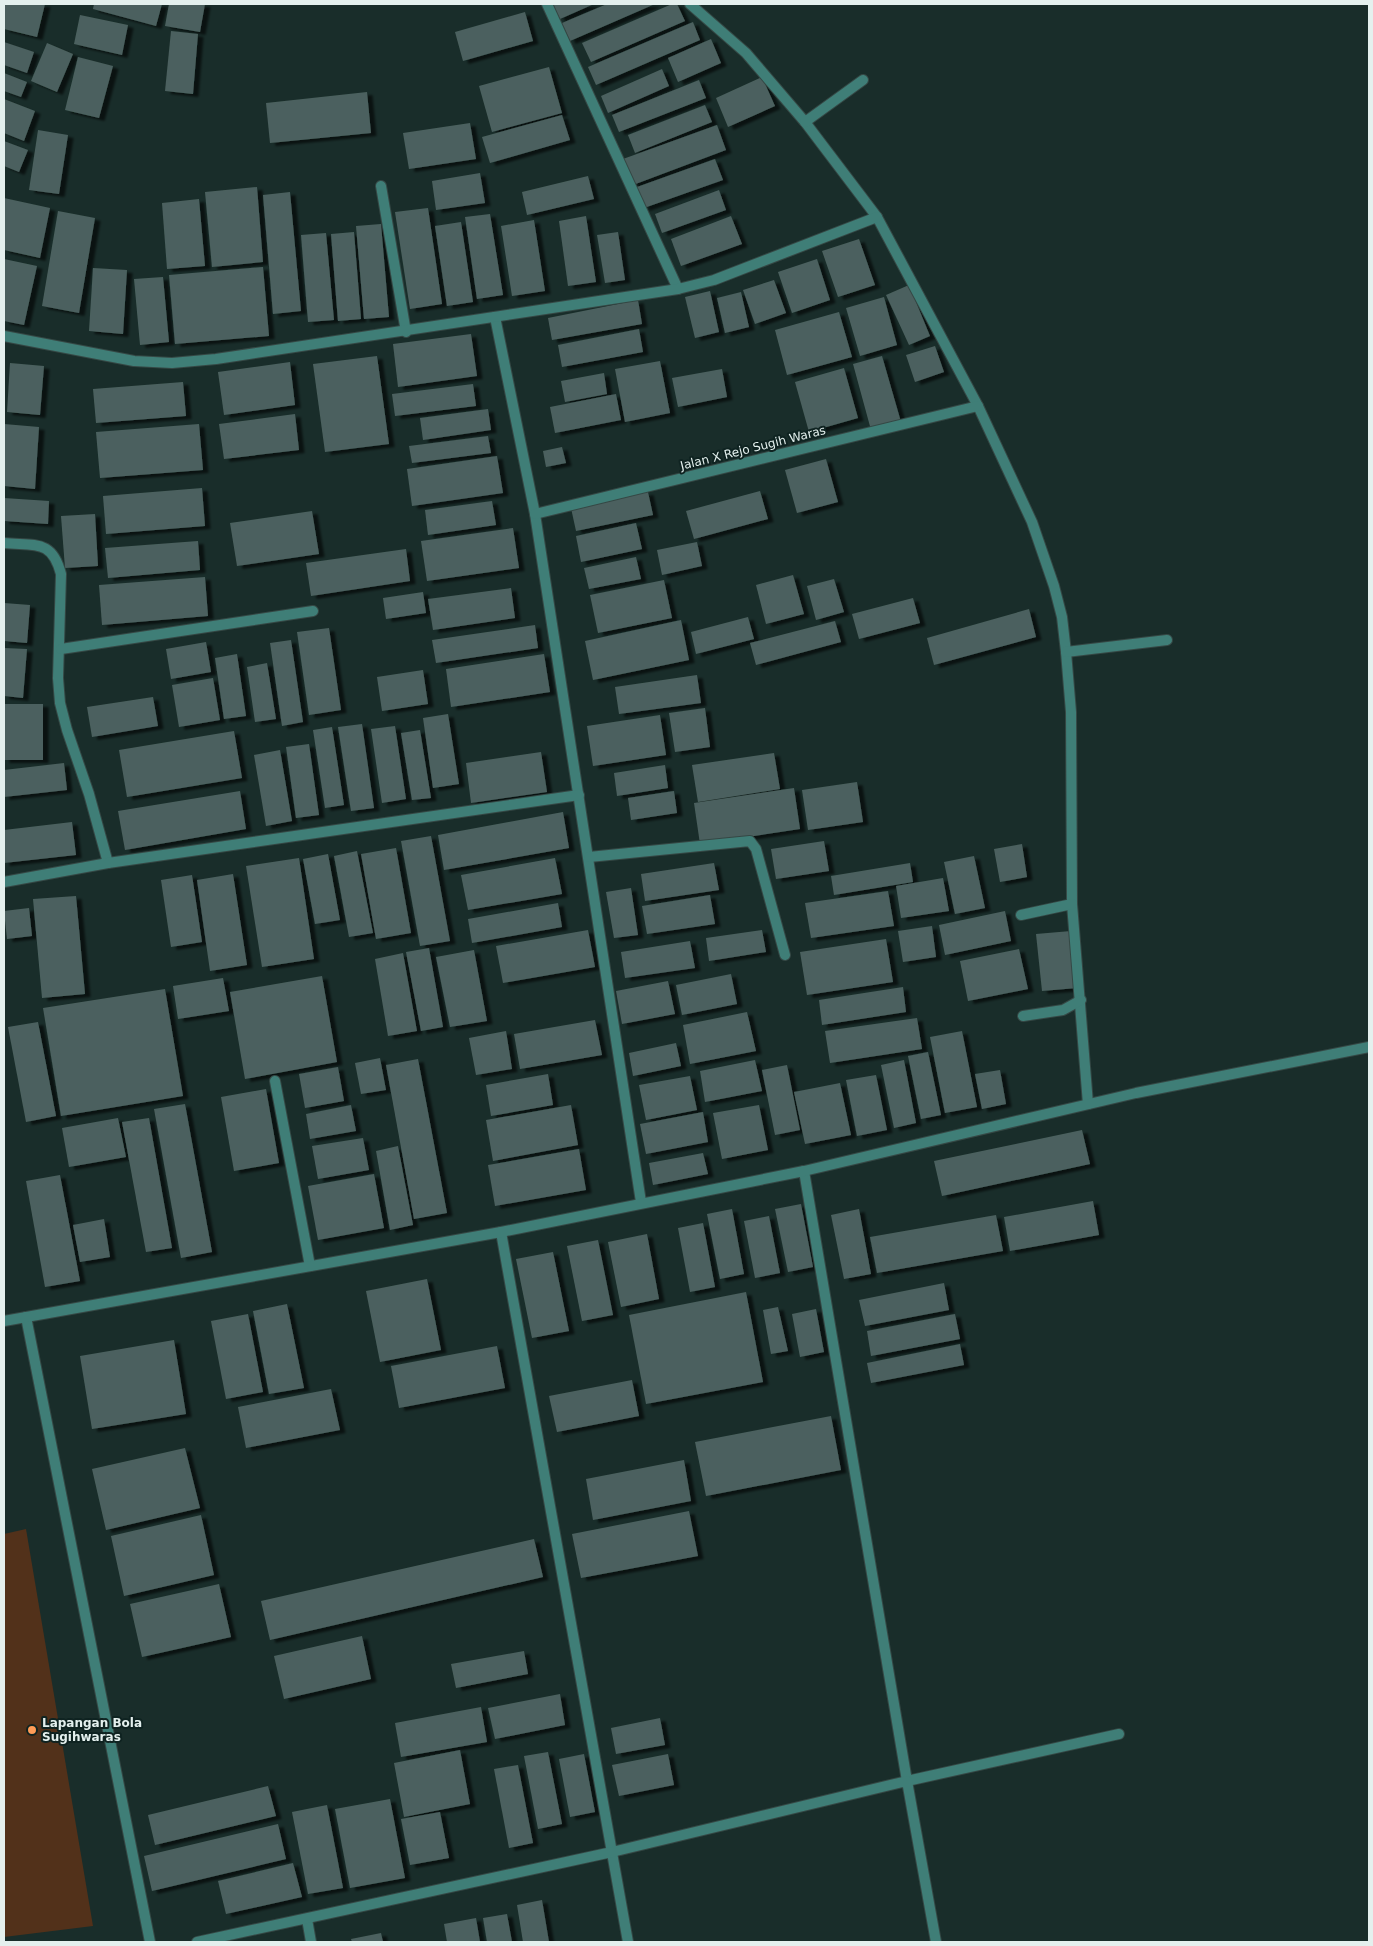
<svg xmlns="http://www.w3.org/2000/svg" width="1373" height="1946" viewBox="0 0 1373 1946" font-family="'DejaVu Sans',sans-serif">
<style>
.green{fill:#52311a}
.building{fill:#4b615e;filter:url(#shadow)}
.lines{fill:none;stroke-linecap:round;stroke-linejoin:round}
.minor-casing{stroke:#354845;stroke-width:12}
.minor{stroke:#3f7e77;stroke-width:10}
.poi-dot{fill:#fe9c57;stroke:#0f2321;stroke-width:2}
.labels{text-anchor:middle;stroke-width:4;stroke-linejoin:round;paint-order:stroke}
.street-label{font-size:12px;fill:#e4f0ee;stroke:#0f2321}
.poi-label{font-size:12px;font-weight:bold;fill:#e4f0ee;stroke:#0f2321;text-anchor:start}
</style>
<defs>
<filter id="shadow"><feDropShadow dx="5.5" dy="3" stdDeviation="1" flood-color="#0009"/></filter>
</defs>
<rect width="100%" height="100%" fill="#192d2a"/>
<!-- green -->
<polygon class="green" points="26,1529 93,1926 4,1937 4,1534"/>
<!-- building -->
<g class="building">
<polygon points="4,4 45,4 37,37 4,29"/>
<polygon points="94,4 162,4 156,26 93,9"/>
<polygon points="169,4 205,4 200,32 165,26"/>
<polygon points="553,4 594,4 560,19"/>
<polygon points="607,4 655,4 570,41 562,23"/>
<polygon points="672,4 677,4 685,21 591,62 582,43"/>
<polygon points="525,12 533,41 463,61 455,32"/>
<polygon points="80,15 128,25 122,55 74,44"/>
<polygon points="693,22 700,40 596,85 588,67"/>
<polygon points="171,31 198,34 193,94 165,91"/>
<polygon points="711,39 721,63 678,82 668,58"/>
<polygon points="4,42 34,52 27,73 4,65"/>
<polygon points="47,43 73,54 57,92 31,81"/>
<polygon points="78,57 113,66 99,118 65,110"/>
<polygon points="549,67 562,113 492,132 479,86"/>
<polygon points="662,69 669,86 608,113 601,96"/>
<polygon points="4,73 27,82 21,97 4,91"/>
<polygon points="762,77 775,106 728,127 716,98"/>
<polygon points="699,80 706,98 619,132 612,115"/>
<polygon points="367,92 371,133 270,143 266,103"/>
<polygon points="4,99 35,111 24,141 4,133"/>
<polygon points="705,105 712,122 635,153 628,135"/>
<polygon points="562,115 570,140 490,163 482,137"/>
<polygon points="470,123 476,159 409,169 403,133"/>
<polygon points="717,125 726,150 633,185 623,159"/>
<polygon points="38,130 68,135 59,194 29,190"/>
<polygon points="4,141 28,150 19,172 4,166"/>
<polygon points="715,159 723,180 644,208 637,187"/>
<polygon points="480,173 485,203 436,210 432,181"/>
<polygon points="588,176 594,199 527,215 522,192"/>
<polygon points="257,187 263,262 212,267 205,192"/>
<polygon points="719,190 726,210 662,233 655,214"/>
<polygon points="290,192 301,311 273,314 263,195"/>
<polygon points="4,198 50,208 40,258 4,250"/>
<polygon points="199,199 205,266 167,269 162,203"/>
<polygon points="428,208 442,304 410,309 395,212"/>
<polygon points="58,211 95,218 79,313 42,306"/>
<polygon points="490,214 503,295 477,299 465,217"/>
<polygon points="586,216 596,282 568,286 559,221"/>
<polygon points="731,216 742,244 681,266 671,239"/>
<polygon points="534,220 545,291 512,296 501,226"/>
<polygon points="461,222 473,302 447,306 435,226"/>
<polygon points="381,224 389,317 364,319 356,226"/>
<polygon points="354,232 361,319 338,321 331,234"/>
<polygon points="618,232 625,280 605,283 597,235"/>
<polygon points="326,233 334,320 308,322 301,235"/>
<polygon points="859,239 875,285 838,297 822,251"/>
<polygon points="4,259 37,266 24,325 4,321"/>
<polygon points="817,259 830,300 792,313 778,272"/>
<polygon points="263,267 269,336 175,344 169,275"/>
<polygon points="93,268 127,270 123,334 89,331"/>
<polygon points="163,277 169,342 140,345 134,279"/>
<polygon points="774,280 786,313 755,324 743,290"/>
<polygon points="909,285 930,336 909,345 886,295"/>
<polygon points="710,291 719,332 695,338 685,297"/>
<polygon points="741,292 749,327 725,333 717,298"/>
<polygon points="884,297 897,345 860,356 846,308"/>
<polygon points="638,300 642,324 552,340 548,318"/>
<polygon points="839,312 852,357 787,375 775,330"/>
<polygon points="639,329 643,352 562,367 558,345"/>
<polygon points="471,334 477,376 398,387 393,344"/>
<polygon points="935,346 944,372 915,382 906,355"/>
<polygon points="377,356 389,444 325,452 313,364"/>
<polygon points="882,356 901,422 871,430 853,364"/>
<polygon points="660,361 670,413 625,422 615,369"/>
<polygon points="290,362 295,405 224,415 218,372"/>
<polygon points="10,363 44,366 40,415 7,412"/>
<polygon points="844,368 858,418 809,432 795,382"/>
<polygon points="722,369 727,397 678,407 672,378"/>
<polygon points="604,373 607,394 565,402 561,381"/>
<polygon points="183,382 186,416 96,423 93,389"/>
<polygon points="473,384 476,406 395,416 392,394"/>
<polygon points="616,394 621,420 555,433 550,407"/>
<polygon points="488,409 491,430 423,440 420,418"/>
<polygon points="295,414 299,450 224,459 219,424"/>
<polygon points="4,424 39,427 35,489 4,486"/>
<polygon points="199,424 203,470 100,478 96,432"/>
<polygon points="488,436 491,453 412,463 409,446"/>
<polygon points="562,447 566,463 546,467 543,451"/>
<polygon points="497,456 503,493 412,506 407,469"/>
<polygon points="826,459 838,502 797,513 785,470"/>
<polygon points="202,488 205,526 106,534 103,496"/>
<polygon points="760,491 768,519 694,539 686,511"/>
<polygon points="648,492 653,515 576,531 571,508"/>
<polygon points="4,498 49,501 48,524 4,521"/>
<polygon points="492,501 496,525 428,535 425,510"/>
<polygon points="312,511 319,554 237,566 230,523"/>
<polygon points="95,514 98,566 65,568 61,516"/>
<polygon points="636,523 642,549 581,562 576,536"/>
<polygon points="513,528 519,568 427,581 421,541"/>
<polygon points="198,541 200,570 108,578 105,548"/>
<polygon points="697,542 702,566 662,575 657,550"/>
<polygon points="406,549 410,581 311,596 306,563"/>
<polygon points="636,557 641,579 589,589 584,568"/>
<polygon points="793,575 804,614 766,624 756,585"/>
<polygon points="205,577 208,616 102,625 99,585"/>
<polygon points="834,579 844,612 816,620 807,586"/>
<polygon points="664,580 672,618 598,633 590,595"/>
<polygon points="511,588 515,618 433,630 428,599"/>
<polygon points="423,592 426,613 386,619 383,598"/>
<polygon points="913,598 920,623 859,639 852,614"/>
<polygon points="4,603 30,605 27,643 4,641"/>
<polygon points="1029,609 1036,637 934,665 927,638"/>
<polygon points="748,617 754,639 696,654 691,632"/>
<polygon points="681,620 689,660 593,680 585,641"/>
<polygon points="835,621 841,642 756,665 750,643"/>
<polygon points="535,625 538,648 436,663 432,640"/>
<polygon points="329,628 341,710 309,715 297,632"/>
<polygon points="291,640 303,722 282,726 270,643"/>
<polygon points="206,642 211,672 171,679 166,649"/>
<polygon points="4,648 27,649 23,698 4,696"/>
<polygon points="237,654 246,716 224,719 215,658"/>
<polygon points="544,654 550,692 451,707 446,669"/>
<polygon points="267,663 276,719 255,722 247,667"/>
<polygon points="423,670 428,704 382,711 377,677"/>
<polygon points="697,675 701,703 619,714 615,687"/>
<polygon points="213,678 220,720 179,727 172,685"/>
<polygon points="153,697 158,726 92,737 87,707"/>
<rect x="4" y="704" width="39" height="56"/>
<polygon points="705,708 710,747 675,752 669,713"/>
<polygon points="448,714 459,784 433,788 423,718"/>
<polygon points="660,715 666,755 593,766 587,726"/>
<polygon points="362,724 374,808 351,811 338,727"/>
<polygon points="395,726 406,799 382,803 371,729"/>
<polygon points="332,727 344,805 325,808 313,730"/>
<polygon points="420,730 431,798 412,800 401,733"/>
<polygon points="234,731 242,778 127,797 119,750"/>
<polygon points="309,744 319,815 296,818 286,747"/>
<polygon points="280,750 292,821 266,826 254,755"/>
<polygon points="541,752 547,792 471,803 466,763"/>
<polygon points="774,753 780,789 698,802 692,765"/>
<polygon points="64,763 67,790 4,797 4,770"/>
<polygon points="665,765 668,788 617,796 614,773"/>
<polygon points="857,782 863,822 808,830 802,790"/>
<polygon points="794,788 800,829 700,844 694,803"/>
<polygon points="240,791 246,829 125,850 118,811"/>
<polygon points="674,791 677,813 631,820 628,798"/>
<polygon points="563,812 569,848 444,870 438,835"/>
<polygon points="72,822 76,855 4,863 4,830"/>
<polygon points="431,836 450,941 420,946 401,841"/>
<polygon points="824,841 829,871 776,879 771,849"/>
<polygon points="1022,844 1027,877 1000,882 994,849"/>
<polygon points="396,848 411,933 376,939 361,854"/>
<polygon points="357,851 373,933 349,937 334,856"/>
<polygon points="328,854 340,920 315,924 303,859"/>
<polygon points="974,856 985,908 955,914 944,862"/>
<polygon points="299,858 314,959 262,967 246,866"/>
<polygon points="555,858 562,894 468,910 461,875"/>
<polygon points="714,863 719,890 645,901 641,874"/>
<polygon points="910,863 913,882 834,895 831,876"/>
<polygon points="233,874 247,965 210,971 197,880"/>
<polygon points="192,875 202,942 171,947 161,880"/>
<polygon points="943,878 949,911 901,918 896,886"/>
<polygon points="631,888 638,935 614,938 606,892"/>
<polygon points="888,891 894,926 811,938 805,903"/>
<polygon points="710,895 715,924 647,934 642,906"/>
<polygon points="76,896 85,994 42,998 33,899"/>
<polygon points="558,903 562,927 472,943 468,919"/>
<polygon points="29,908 32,936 7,939 4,911"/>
<polygon points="1005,911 1011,941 945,955 939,925"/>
<polygon points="932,926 936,957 903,962 898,931"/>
<polygon points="588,930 595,967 503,983 496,946"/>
<polygon points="762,930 766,952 709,961 706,938"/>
<polygon points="1071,931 1077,988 1042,991 1036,934"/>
<polygon points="886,939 893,982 807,995 800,952"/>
<polygon points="690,941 695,968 625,978 621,952"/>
<polygon points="429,948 443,1027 421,1031 406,952"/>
<polygon points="1019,949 1028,989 968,1001 960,961"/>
<polygon points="474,950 487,1021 450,1027 436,957"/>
<polygon points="403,953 417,1031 388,1036 375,959"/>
<polygon points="731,974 737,1004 682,1015 676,985"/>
<polygon points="322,976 337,1062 245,1079 230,992"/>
<polygon points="223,978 229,1011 178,1019 173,986"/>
<polygon points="668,981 675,1014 622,1024 616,991"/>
<polygon points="903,987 906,1012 822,1025 819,1000"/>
<polygon points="165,989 183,1096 61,1116 43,1008"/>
<polygon points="747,1012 756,1051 690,1064 683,1025"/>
<polygon points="917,1018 922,1049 830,1063 825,1031"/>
<polygon points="595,1020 602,1055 520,1069 514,1034"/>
<polygon points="38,1022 56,1116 26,1122 8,1027"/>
<polygon points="506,1031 512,1069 476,1075 469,1038"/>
<polygon points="962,1031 977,1107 945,1113 930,1037"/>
<polygon points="676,1043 681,1066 633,1076 629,1053"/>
<polygon points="928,1052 941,1115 921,1119 908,1056"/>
<polygon points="380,1058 386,1090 361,1094 355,1063"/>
<polygon points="418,1059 447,1213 414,1219 386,1065"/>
<polygon points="755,1060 762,1091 705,1102 700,1071"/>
<polygon points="904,1060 916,1123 894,1128 881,1065"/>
<polygon points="787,1065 800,1130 775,1135 762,1070"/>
<polygon points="338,1067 344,1101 305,1108 299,1074"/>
<polygon points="1000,1070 1006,1104 982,1109 975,1074"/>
<polygon points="548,1074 553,1105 491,1116 486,1085"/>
<polygon points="876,1075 887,1130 857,1136 846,1080"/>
<polygon points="690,1076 697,1110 646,1120 639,1085"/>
<polygon points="840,1083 851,1135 805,1144 794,1092"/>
<polygon points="266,1089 279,1163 234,1171 221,1097"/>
<polygon points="185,1104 212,1252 181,1258 154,1109"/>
<polygon points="351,1105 356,1131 310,1139 306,1114"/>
<polygon points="571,1105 578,1145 493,1161 486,1120"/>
<polygon points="759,1105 768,1150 722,1159 713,1113"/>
<polygon points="703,1112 708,1142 646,1154 640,1124"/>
<polygon points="118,1118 126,1157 69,1167 62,1128"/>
<polygon points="149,1118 172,1248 146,1252 122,1122"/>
<polygon points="1082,1130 1090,1164 942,1196 934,1161"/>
<polygon points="363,1138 369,1170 318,1179 312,1146"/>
<polygon points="398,1146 413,1225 390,1230 376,1151"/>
<polygon points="579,1149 586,1190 495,1206 488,1165"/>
<polygon points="703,1153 708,1174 653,1185 649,1163"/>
<polygon points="374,1174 384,1228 318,1240 308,1186"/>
<polygon points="60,1175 80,1281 45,1287 26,1181"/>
<polygon points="1093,1201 1099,1235 1010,1251 1004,1217"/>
<polygon points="801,1204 813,1267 788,1272 775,1209"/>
<polygon points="732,1209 744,1274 720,1279 707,1214"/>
<polygon points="859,1209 871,1274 844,1279 831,1215"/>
<polygon points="996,1215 1003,1251 877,1273 870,1237"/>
<polygon points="769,1216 780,1273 755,1278 744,1221"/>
<polygon points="104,1219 110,1257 80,1262 73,1225"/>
<polygon points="703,1223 715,1287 690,1292 678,1228"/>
<polygon points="647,1234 659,1299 621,1307 608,1242"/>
<polygon points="598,1240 613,1315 582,1321 567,1246"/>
<polygon points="553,1252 569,1331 532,1338 516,1259"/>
<polygon points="427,1279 441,1350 380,1362 366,1291"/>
<polygon points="944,1283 949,1310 865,1326 859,1300"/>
<polygon points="746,1292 763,1382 646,1404 629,1315"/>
<polygon points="287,1304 304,1388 269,1394 253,1311"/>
<polygon points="778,1307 788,1351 771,1354 763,1310"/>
<polygon points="816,1309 824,1352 800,1357 792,1314"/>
<polygon points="248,1314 263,1392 226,1399 211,1321"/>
<polygon points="955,1314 960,1339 871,1356 867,1331"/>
<polygon points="174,1340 186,1414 92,1429 80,1356"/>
<polygon points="960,1344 964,1365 871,1383 867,1363"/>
<polygon points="497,1346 505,1388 399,1408 391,1366"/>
<polygon points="632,1380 639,1416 557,1432 549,1396"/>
<polygon points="331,1389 340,1430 246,1448 238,1407"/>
<polygon points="831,1416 841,1470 706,1496 695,1442"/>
<polygon points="185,1448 200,1508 106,1530 92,1469"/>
<polygon points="684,1460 691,1501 593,1520 586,1479"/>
<polygon points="689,1511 698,1556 581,1578 572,1534"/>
<polygon points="201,1515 214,1575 124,1596 111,1536"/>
<polygon points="534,1539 543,1577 270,1640 261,1601"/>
<polygon points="219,1584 231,1637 142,1657 130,1604"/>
<polygon points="362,1636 371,1679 284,1699 274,1656"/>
<polygon points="524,1651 528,1674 456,1688 451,1664"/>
<polygon points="560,1694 565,1725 495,1739 488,1708"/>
<polygon points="481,1707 487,1742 401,1757 395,1723"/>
<polygon points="660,1718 665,1745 616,1754 611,1728"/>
<polygon points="460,1750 470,1804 404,1817 394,1763"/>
<polygon points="548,1752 562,1824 538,1829 524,1756"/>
<polygon points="584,1754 595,1812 570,1817 559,1759"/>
<polygon points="668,1754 674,1785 619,1796 612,1765"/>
<polygon points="518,1765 533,1843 509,1848 494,1769"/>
<polygon points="268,1786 276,1816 155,1845 148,1815"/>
<polygon points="390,1799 405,1878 350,1888 335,1809"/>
<polygon points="327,1805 343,1888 308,1894 292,1812"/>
<polygon points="440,1812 449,1858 410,1865 401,1819"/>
<polygon points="278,1824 286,1859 152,1891 144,1856"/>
<polygon points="293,1863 302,1897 226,1914 218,1881"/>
<polygon points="542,1900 549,1942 523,1942 517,1905"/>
<polygon points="507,1914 512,1942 487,1942 483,1918"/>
<polygon points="476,1918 480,1942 447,1942 444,1924"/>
<polygon points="381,1933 383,1942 352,1942 351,1939"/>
</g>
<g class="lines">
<defs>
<g id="minor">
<polyline points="547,4 678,289"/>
<polyline points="690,4 746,53 805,122 877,217 978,406 1032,522 1054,586 1062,617 1066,652 1071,712 1072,904 1088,1104"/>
<polyline points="805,122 863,80"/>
<polyline points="381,186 406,332"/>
<polyline points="495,317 535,514 641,1202"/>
<polyline points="4,336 134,361 172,363 216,359 678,289 714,280 877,217"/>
<polyline points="535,514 978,406"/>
<path d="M4,543C35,546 52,539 61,574L58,678L60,703L67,730L89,794L108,863"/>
<polyline points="61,649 313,611"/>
<polyline points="1066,652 1167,640"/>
<polyline points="589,857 750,841 756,849 785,955"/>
<polyline points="4,882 108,863 579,795"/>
<polyline points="1021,915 1072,904"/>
<polyline points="1023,1016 1063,1010 1081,1000"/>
<polyline points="275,1081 310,1266"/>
<polyline points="804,1171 907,1781 1119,1734"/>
<polyline points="501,1232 628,1942"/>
<polyline points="26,1317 150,1942"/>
<polyline points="4,1321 501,1232 804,1171 1136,1093 1369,1047"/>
<polyline points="307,1919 311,1942"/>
<polyline points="197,1942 612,1852 907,1781 936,1942"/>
</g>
</defs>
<!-- minor casing -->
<use href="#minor" class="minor-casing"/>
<!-- minor -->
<use href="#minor" class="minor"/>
</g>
<!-- markers -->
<circle class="poi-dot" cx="32" cy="1730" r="5"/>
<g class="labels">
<!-- street labels -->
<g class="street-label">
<text transform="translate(753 448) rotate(-14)" y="4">Jalan X Rejo Sugih Waras</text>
</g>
<!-- poi labels -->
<g class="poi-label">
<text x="42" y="1727">Lapangan Bola<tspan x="42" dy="14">Sugihwaras</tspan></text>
</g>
</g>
<!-- border -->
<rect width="1373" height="1946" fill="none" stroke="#e4f0ee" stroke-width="10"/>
</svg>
